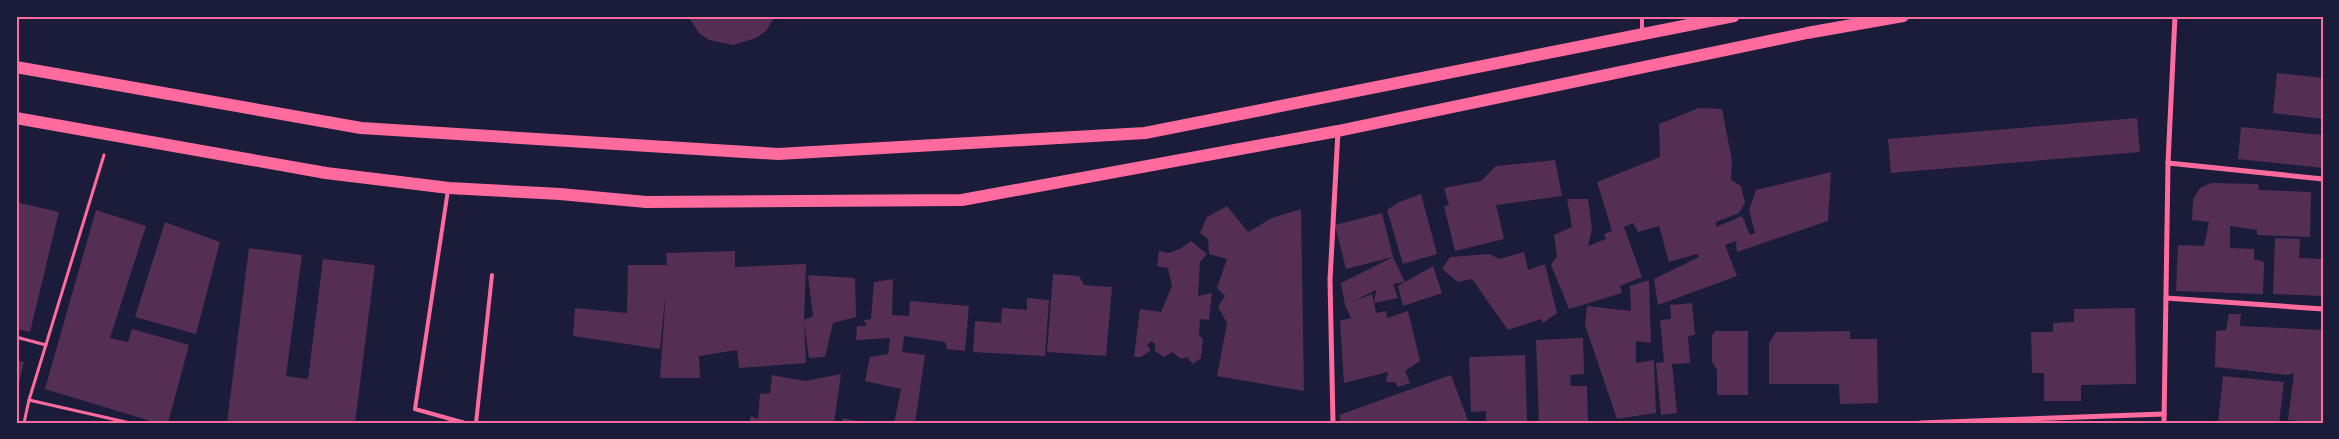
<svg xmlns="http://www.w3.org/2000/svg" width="2339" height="439" viewBox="0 0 2339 439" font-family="Bitter,serif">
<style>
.building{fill:#542f53;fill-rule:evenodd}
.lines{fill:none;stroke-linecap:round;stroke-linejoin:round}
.path{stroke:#ff6b9d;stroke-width:3}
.service{stroke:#ff6b9d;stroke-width:4}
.minor{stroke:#ff6b9d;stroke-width:5}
.primary{stroke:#ff6b9d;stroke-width:12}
.neatline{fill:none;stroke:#ff6b9d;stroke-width:2}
</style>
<rect width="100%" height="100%" fill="#1b1b3a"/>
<!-- building -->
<g class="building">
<polygon points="688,16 775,16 766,31 756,38 733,45 709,40 699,33"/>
<polygon points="2277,73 2323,78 2323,119 2273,113"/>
<polygon points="1699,108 1722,109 1732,161 1731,180 1741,186 1745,203 1739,213 1716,222 1716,227 1742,216 1750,235 1755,233 1749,210 1756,190 1831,172 1828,221 1737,252 1736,241 1725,245 1737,276 1658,305 1654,279 1699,257 1697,254 1669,262 1659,226 1638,232 1633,223 1624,227 1642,277 1620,286 1622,293 1569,309 1551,265 1557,256 1554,235 1572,227 1567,199 1588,199 1592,229 1588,246 1606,239 1604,234 1612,231 1597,182 1660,157 1659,124"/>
<polygon points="2137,118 2140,152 1891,173 1888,139"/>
<polygon points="2241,127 2323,135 2323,168 2238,159"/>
<polygon points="1555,160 1562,196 1496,205 1504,239 1455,251 1444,206 1449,205 1444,188 1481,181 1496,166"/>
<polygon points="2211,183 2258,184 2259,190 2311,192 2310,237 2257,235 2257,230 2230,226 2230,248 2254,249 2254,259 2264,262 2263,294 2176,291 2178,245 2204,246 2209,222 2192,220 2193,199 2200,188"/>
<polygon points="1421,194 1437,254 1403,264 1387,210 1399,202"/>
<polygon points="16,202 59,212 30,332 16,329"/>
<polygon points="1227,206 1248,232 1272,218 1301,209 1304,391 1217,376 1227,323 1218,307 1225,296 1217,288 1227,259 1209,254 1208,239 1200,233 1207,217"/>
<polygon points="96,210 146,226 110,338 128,342 132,329 189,345 168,423 157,423 45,389"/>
<path d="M1382,213L1393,257L1405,282L1393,284L1398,298L1374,303L1376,313L1386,311L1387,318L1408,311L1420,361L1405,371L1410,383L1398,387L1395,382H1386L1388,372L1344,383L1340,321L1351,318L1345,305L1341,283L1393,257L1346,269L1335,225ZM1376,290L1374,303L1372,294L1352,302Z"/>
<polygon points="165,222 220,242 196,334 135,317"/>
<polygon points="2275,238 2300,239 2299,258 2323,259 2323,296 2273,294"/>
<polygon points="1191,241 1207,254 1200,262 1198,296 1212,293 1209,320 1200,319 1199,335 1203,339 1201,358 1193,364 1187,357 1181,359 1172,352 1164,357 1155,351 1155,345 1152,341 1147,345 1151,350 1141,357 1134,357 1140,309 1161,312 1172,286 1168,268 1157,266 1159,251 1168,253 1180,249"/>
<polygon points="249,248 302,255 286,376 308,379 323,259 375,265 355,423 227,423"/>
<polygon points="735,251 735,267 806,264 804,320 813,316 808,275 855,278 856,317 833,323 825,357 809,358 804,322 806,363 739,368 737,350 699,356 700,378 660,378 666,291 660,349 573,336 575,308 627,313 628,265 667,265 666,253"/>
<polygon points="1524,252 1528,270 1545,264 1557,313 1543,323 1541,319 1508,330 1472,279 1458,282 1442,269 1450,257 1490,254 1499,259"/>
<polygon points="1433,266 1442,293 1403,306 1398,286"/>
<polygon points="1053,274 1079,276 1084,285 1112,287 1106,356 1047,352"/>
<polygon points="893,279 892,315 909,316 910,301 969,306 965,351 947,349 945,342 904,336 902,352 925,355 915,423 894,423 901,389 865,381 870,357 888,354 890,338 856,340 857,326 867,326 864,320 871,319 874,282"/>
<polygon points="1649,280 1651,343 1636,341 1636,363 1654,360 1656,413 1617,419 1585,325 1587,306 1631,311 1630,286"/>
<polygon points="1027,298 1049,300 1045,356 973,352 975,321 1001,323 1002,308 1027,310"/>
<polygon points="1692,303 1695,335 1688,336 1690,363 1672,364 1677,413 1661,415 1656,363 1664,362 1660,320 1671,319 1670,305"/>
<polygon points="2135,308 2136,384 2081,385 2081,401 2044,401 2044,373 2032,373 2031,332 2053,332 2053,323 2074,322 2074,309"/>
<polygon points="2229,314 2241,314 2240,326 2323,330 2323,423 2288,420 2294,373 2287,375 2215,367 2216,331 2226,330"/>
<polygon points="1715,331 1748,331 1748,395 1717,395 1717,370 1712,362 1712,336"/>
<polygon points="1850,331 1850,339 1877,339 1878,403 1840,404 1839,384 1769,384 1769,343 1776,332"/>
<polygon points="1583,338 1584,374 1570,375 1571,386 1587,386 1588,423 1539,423 1536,340"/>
<polygon points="1525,355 1527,423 1486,423 1486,411 1471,412 1469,357"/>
<polygon points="16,360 24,362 17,391 16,390"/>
<polygon points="841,374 834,423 749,423 751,416 758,419 760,394 770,393 772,375 805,381"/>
<polygon points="1451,375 1469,423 1341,423 1339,415"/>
<polygon points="2223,376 2284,382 2279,423 2218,423"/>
<polygon points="843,418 862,422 862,423 842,423"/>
</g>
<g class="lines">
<!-- path -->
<g class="path">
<polyline points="104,155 29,400 130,423"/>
<polyline points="16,337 46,345"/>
<polyline points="24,423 29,400"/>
</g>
<!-- service -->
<g class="service">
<polyline points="1642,31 1642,16"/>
<polyline points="448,190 415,409 465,423"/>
<polyline points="476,423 492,275"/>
</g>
<!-- minor -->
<g class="minor">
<polyline points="2168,163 2323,179"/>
<polyline points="2166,298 2323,309"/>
<polyline points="1333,423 1330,280 1338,131"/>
<polyline points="1920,423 2164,414"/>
<polyline points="2164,423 2168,163 2175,16"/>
</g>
<!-- primary -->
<g class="primary">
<polyline points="16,67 361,128 778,154 1145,133 1734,16"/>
<polyline points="16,118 326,173 449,188 560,194 646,202 962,200 1338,131 1807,33 1903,16"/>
</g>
</g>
<!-- border -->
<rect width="2339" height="439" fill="none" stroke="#1b1b3a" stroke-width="35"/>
<rect x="18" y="18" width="2304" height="404" class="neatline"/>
</svg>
